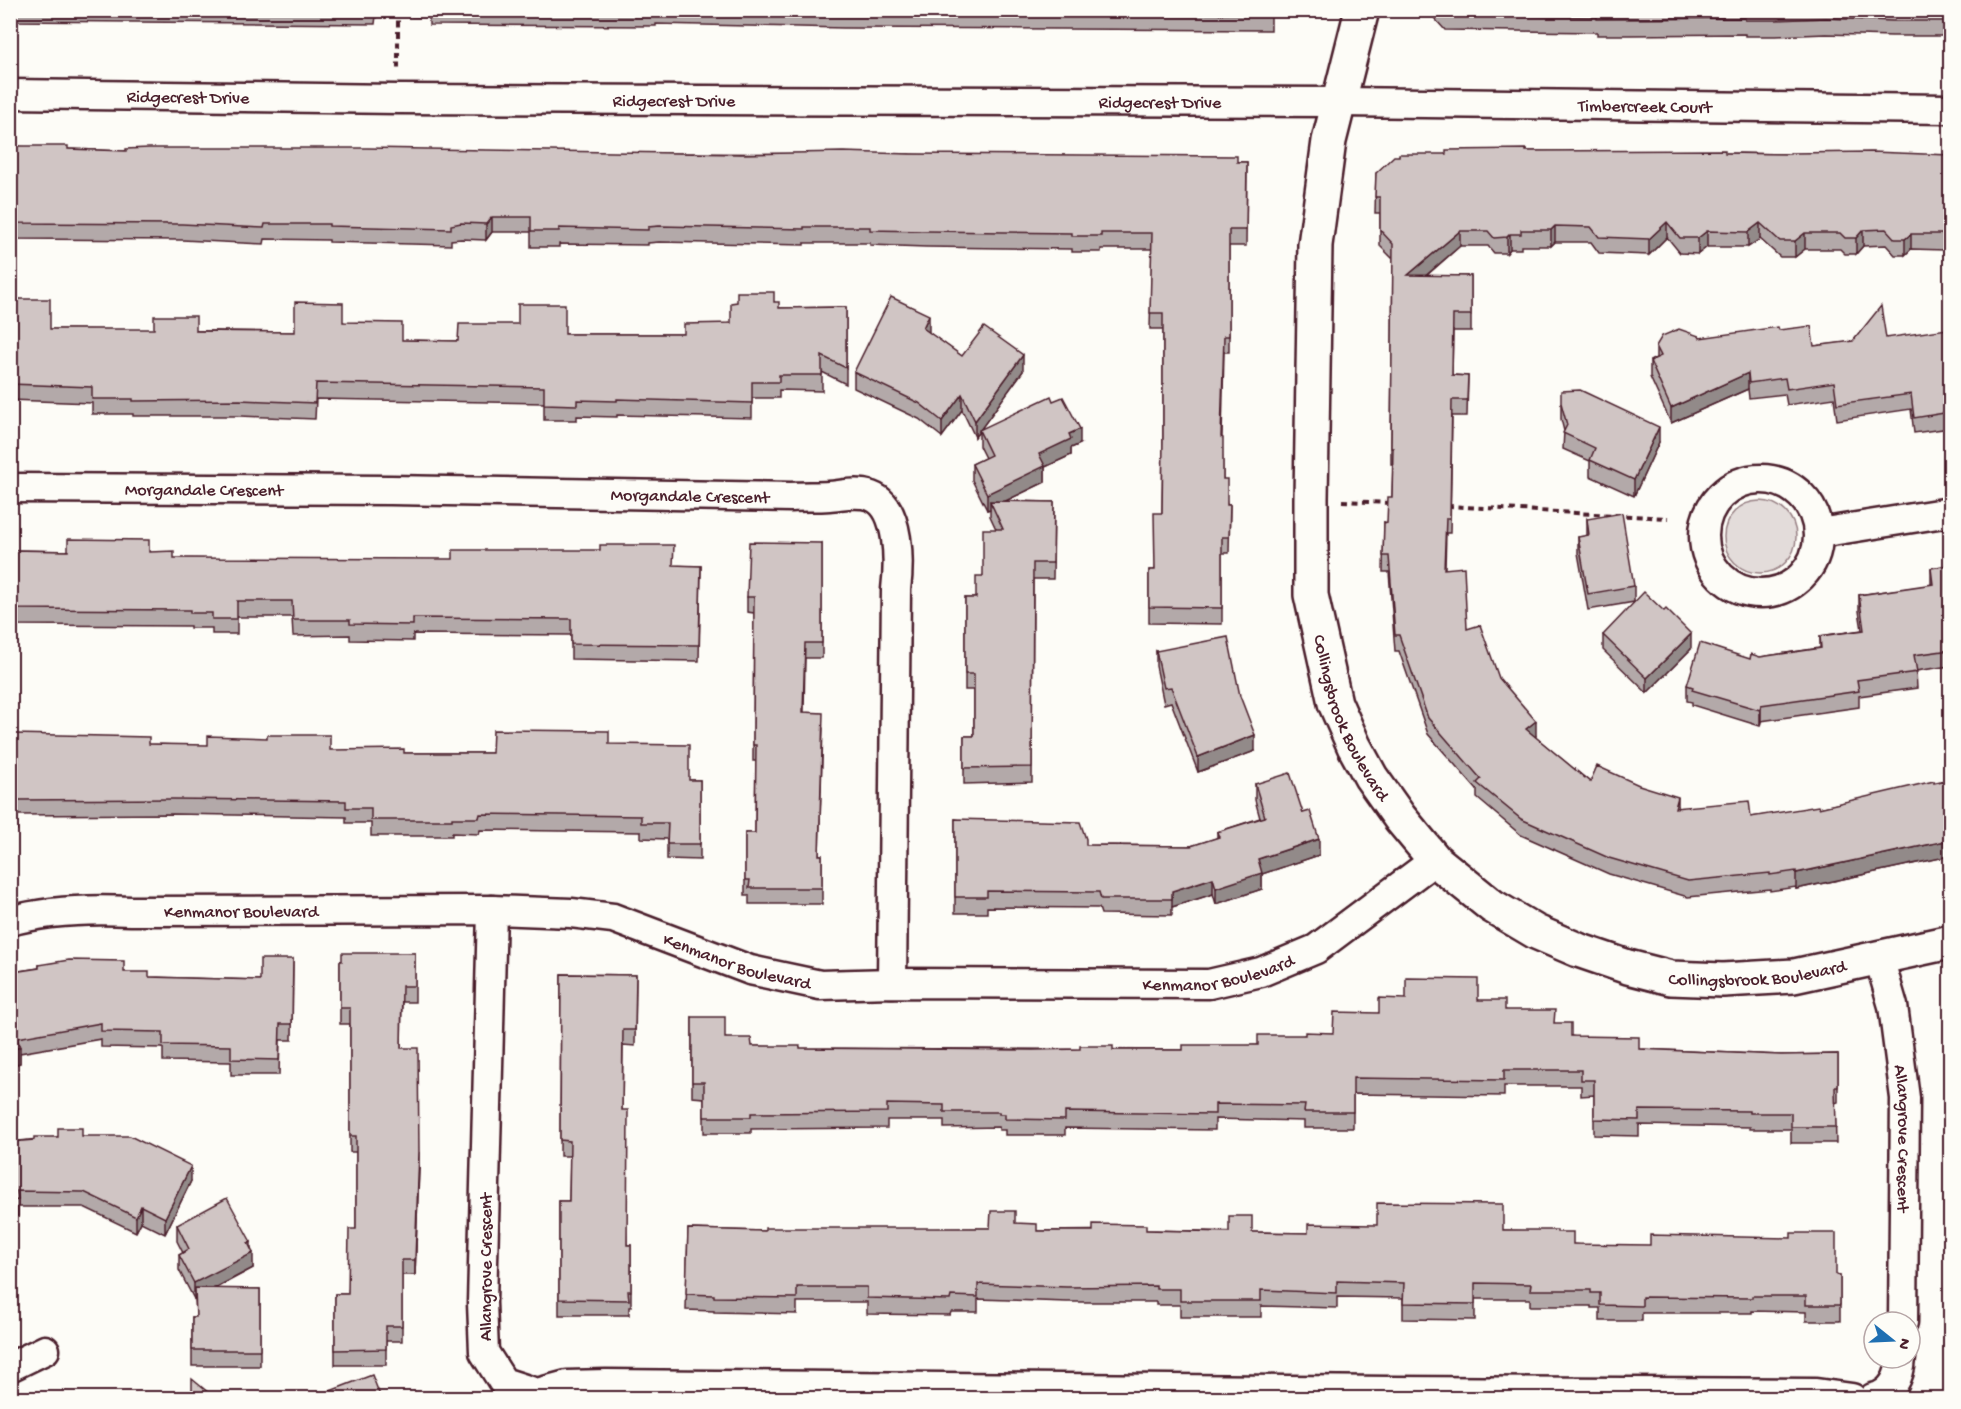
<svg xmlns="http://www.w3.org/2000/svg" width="1961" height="1409" viewBox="0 0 1961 1409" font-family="'Gochi Hand',sans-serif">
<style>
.green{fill:#e3dcda;stroke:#967e82;stroke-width:1.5}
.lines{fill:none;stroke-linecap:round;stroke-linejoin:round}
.minor-casing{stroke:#4a1f2b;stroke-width:33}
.tertiary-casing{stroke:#4a1f2b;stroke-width:38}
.path{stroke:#4a1f2b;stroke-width:4;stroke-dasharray:6 4.5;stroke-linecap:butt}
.minor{stroke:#fdfcf7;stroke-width:28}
.tertiary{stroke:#fdfcf7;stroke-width:33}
.wall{fill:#b3a9a9;stroke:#4a1f2b;stroke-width:1.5}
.shaded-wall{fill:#928a89;stroke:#4a1f2b;stroke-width:1.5}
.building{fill:#d0c5c4;stroke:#4a1f2b;stroke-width:1.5}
.labels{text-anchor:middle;stroke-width:5;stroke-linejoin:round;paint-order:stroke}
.street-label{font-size:18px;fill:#4a1f2b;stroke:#fdfcf7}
</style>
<rect width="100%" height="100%" fill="#fdfcf7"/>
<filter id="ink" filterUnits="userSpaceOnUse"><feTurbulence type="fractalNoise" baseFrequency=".0167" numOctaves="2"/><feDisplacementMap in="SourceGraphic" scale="12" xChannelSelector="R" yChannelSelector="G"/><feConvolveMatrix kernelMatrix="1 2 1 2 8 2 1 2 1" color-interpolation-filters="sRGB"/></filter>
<g filter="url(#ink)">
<!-- green -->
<circle class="green" cx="1760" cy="537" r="36"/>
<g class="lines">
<defs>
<g id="minor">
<path id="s1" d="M10,94L398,99L1340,102L1950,109"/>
<circle cx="1761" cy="536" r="57"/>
<path id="s2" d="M10,488L391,490L791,497C804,496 816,497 829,496C843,495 857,491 871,496C901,507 899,565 896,590L892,983"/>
<polyline points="1819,533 1950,512"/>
<polyline points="492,910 482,1303 484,1352 503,1382 537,1393 567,1385 606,1384 1390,1391 1816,1393 1852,1398"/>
<path id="s3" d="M10,921C49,910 91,909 131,911L492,910L571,913L613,918L750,970L820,985L892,983L1209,984L1261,972L1316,949L1435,860"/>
<path id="s4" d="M1879,958L1893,1006L1905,1098L1903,1322"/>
<polyline points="10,1367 45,1350"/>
<path d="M1873,1398C1892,1394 1900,1377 1901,1358"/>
</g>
<g id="tertiary">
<path id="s5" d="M1362,10L1329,141L1315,245L1311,499V595L1335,703L1354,746L1371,777L1400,818L1435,860L1492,906L1536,932L1578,950L1628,967L1671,978L1723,980L1794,976L1950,942"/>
</g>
</defs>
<!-- minor casing -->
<use href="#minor" class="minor-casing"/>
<!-- tertiary casing -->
<use href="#tertiary" class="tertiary-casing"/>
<!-- path -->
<g class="path">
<polyline points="398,10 398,71"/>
<polyline points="1342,501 1391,503"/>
<polyline points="1447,506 1668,518"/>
</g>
<!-- minor -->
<use href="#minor" class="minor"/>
<!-- tertiary -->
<use href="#tertiary" class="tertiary"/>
</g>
<!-- wall -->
<g class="wall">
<polygon points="10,10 1281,10 1281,13 1271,13 1271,30 844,28 656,24 656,26 429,25 429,17 376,16 375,24 10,21"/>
<polygon points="1427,10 1950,10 1950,36 1892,36 1826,34 1776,36 1745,36 1745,34 1628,35 1597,35 1597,32 1445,30"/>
<polygon points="10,146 68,149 126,151 910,154 1247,162 1246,246 1229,246 1229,352 1224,352 1222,437 1223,479 1227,505 1230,505 1229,553 1222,553 1222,624 1149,623 1149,570 1155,570 1162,513 1163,437 1163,329 1150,329 1152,249 1101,249 1101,252 1072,252 1072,249 926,247 870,245 870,243 804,243 804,245 659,242 648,243 648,245 559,244 559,247 531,247 531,232 492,232 486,240 461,239 451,240 451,245 329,242 329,240 265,239 264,244 182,240 10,239"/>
<polygon points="1526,151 1725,153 1790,154 1950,155 1950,245 1949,245 1945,250 1911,249 1905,255 1895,255 1886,245 1863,246 1856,254 1845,254 1840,249 1805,249 1795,257 1780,257 1760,239 1748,247 1707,247 1698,254 1680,253 1667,237 1649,255 1599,253 1591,242 1555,242 1551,246 1521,246 1521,249 1510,249 1507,253 1494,253 1488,246 1460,246 1426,276 1471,276 1471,331 1453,331 1452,375 1468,376 1467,416 1452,416 1450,533 1446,533 1445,568 1467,629 1536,736 1535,737 1590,782 1678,808 1751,817 1819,808 1950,779 1950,856 1796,889 1796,887 1770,891 1770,889 1688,897 1609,874 1521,835 1477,798 1477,790 1428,734 1399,651 1395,651 1389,572 1383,572 1384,522 1387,523 1392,497 1393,464 1391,464 1391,448 1393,259 1380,246 1380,213 1375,213 1376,173 1446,154"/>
<polygon points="10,299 50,329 295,332 343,322 402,340 458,341 565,334 684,334 731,323 774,302 779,308 846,307 846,384 822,372 822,391 779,390 779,398 752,398 752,418 617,415 617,417 577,416 577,420 544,420 544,403 316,399 315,419 240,416 133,416 133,414 92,414 92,403 10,400"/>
<polygon points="1779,330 1814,346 1886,338 1950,335 1950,428 1914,433 1911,409 1837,420 1834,398 1787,405 1785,394 1749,398 1748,389 1671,423 1650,377 1650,361 1656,358 1656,346 1700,338"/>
<polygon points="929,331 928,332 962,356 1023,371 980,430 1080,444 1071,448 1071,455 1045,467 1045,482 1005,501 1054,502 1053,579 1033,579 1032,782 964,784 964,736 974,736 974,690 965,690 965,598 976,598 983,576 996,529 990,516 990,509 987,510 972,480 972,464 985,458 979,446 979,431 975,437 962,410 942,437 919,419 854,388 854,372"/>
<polygon points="1561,403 1659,442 1634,496 1590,476 1590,461 1563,449 1564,431 1561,419"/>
<polygon points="1587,519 1634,586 1634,602 1588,610 1578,553 1578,537 1587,536"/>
<polygon points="822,543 822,658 805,658 804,712 823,728 819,855 822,855 822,904 749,904 749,895 745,895 745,833 755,833 756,761 753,761 754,613 747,612 747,597"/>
<polygon points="10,550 149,552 174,558 701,566 699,661 571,659 571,635 413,634 413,641 350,640 350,635 293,636 292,617 237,617 237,634 212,634 212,628 190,628 190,626 10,625"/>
<polygon points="1950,565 1950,666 1916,671 1917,688 1859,696 1859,707 1761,721 1760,726 1692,705 1692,702 1687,701 1687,685 1760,657 1820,648 1820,636 1862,630 1859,611 1859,595 1931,585 1931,568"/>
<polygon points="1603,635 1691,649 1647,693 1603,650"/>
<polygon points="1156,651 1255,751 1198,772 1171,702 1164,704 1156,666"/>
<polygon points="10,724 14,734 149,744 404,753 492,753 609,744 689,780 700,780 700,860 667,859 667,839 641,838 641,832 480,830 479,834 452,833 452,836 371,836 371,823 346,823 346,817 173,814 17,815 17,830 10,830"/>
<polygon points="1255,784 1303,813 1319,855 1262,874 1262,889 1216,904 1213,894 1172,907 1172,915 1101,914 1099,908 987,907 987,913 955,913 955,819 1086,845 1191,846 1217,838 1217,832 1260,818 1255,800"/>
<polygon points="415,953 415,1002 402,1002 401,1048 419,1167 415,1275 402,1275 402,1341 386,1341 386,1365 335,1365 335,1294 348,1294 356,1229 356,1152 350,1152 350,1024 340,1024 340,961"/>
<polygon points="293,959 292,1040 280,1040 279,1075 231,1075 231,1062 163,1061 163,1048 101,1047 101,1039 20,1053 20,1063 10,1066 10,977 13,976 13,972 39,968 39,965 124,972 149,977 260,980"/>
<polygon points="561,974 636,975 635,1046 623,1045 622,1110 627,1245 631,1245 631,1307 629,1307 629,1315 559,1315 559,1201 569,1201 570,1156 560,1156"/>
<polygon points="1478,1000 1505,1010 1554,1023 1571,1036 1639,1049 1781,1055 1838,1054 1838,1102 1835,1103 1836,1143 1791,1143 1791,1129 1750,1129 1750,1127 1639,1125 1639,1136 1594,1135 1594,1095 1581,1096 1581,1086 1504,1086 1504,1096 1353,1094 1353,1128 1304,1128 1304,1121 1215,1119 1215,1130 1065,1128 1065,1135 1005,1135 1005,1130 999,1130 999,1127 944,1128 944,1120 887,1120 887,1128 751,1129 751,1133 704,1133 704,1098 692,1097 692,1017 725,1038 752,1046 800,1048 1183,1050 1258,1045 1305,1035 1333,1033 1379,1013"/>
<polygon points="82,1136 191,1181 165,1234 141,1222 136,1232 84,1207 18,1207 18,1216 10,1217 10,1142 58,1137"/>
<polygon points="1015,1223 1037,1231 1146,1230 1308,1233 1503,1230 1557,1232 1573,1244 1840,1276 1840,1321 1806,1321 1806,1312 1752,1311 1752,1313 1642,1313 1642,1321 1600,1321 1600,1308 1591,1308 1591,1306 1530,1306 1530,1299 1475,1299 1475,1320 1403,1319 1403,1298 1337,1297 1337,1308 1261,1306 1261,1317 1180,1317 1180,1305 1156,1305 1156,1302 1067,1302 978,1299 978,1312 951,1312 950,1315 867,1314 867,1302 797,1302 797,1314 714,1312 714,1311 686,1310 688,1229 765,1231 990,1228"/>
<polygon points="177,1225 251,1248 253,1268 214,1289 260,1289 260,1366 192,1366 192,1317 196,1317 195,1298 194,1299 179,1270 179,1255 183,1253 177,1241"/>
</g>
<!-- shaded-wall -->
<g class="shaded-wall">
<polygon points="492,217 492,232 486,240 486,224"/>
<polygon points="1667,222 1667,237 1649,255 1649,239"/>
<polygon points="1760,223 1760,239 1748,247 1748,232"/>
<polygon points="1555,226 1555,242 1551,246 1551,230"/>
<polygon points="1863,230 1863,246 1856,254 1856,238"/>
<polygon points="1949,230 1949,245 1945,250 1945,234"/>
<polygon points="1460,231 1460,246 1408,291 1408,275"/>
<polygon points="1707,231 1707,247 1698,254 1698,238"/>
<polygon points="1805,233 1805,249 1795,257 1795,241"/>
<polygon points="1510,234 1510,249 1507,253 1507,237"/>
<polygon points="1911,234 1911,249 1905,255 1905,239"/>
<polygon points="929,315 929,331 923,344 923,328"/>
<polygon points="1023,355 1023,371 975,437 975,421"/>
<polygon points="1748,373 1748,389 1671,423 1671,408"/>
<polygon points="962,394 962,410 942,437 942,421"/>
<polygon points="1659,427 1659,442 1634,496 1634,480"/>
<polygon points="1080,429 1080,444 1071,448 1071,455 1045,467 1045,482 993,507 990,501 990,509 987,510 987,494 1039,454 1069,434"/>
<polygon points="1691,634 1691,649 1647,693 1647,678"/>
<polygon points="1761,705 1761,721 1760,726 1760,710"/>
<polygon points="1536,721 1536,736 1526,745 1526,729"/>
<polygon points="1255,735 1255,751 1198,772 1198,757"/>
<polygon points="1678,797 1678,812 1675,808"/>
<polygon points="1319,839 1319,855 1262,874 1262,889 1216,904 1216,888 1258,859"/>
<polygon points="1950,840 1950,856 1796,889 1796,873"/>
<polygon points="1213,878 1213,894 1172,907 1172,891"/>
<polygon points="20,1047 20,1063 10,1066 10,1051"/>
<polygon points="419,1152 419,1167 415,1275 415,1260"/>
<polygon points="191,1166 191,1181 165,1234 165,1218"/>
<polygon points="141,1206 141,1222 136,1232 136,1217"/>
<polygon points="251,1242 251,1254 253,1253 253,1268 194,1299 194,1283"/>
</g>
<!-- building -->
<g class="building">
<polygon points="757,10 1271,10 1271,14 844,12"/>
<polygon points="1441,10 1950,10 1950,21 1892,21 1826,18 1776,20 1745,20 1745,18 1597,19 1597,17 1445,15"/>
<polygon points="10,146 68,146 68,149 126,151 126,149 149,148 367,148 741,154 843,152 910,154 1237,156 1237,162 1247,162 1246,230 1229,230 1229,336 1224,336 1221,437 1223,438 1223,479 1227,479 1227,505 1230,505 1229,537 1222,537 1222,608 1149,607 1149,570 1155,570 1154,513 1162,513 1163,437 1163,313 1150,313 1152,233 1101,233 1101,236 1072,236 1072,233 926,231 870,230 870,227 804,227 804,229 659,226 648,227 648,230 559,228 559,231 531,231 531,217 492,217 486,224 461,223 451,225 451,229 329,226 329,224 265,224 264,228 182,224 10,223"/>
<polygon points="1526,149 1526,151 1725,150 1725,153 1790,154 1790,153 1872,152 1950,155 1950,230 1949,230 1945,234 1911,234 1905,239 1895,239 1886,229 1863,230 1856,238 1845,238 1840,233 1805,233 1795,241 1780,241 1760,223 1748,232 1707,231 1698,238 1680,238 1667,222 1649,239 1599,237 1591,227 1555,226 1551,230 1521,230 1521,234 1510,234 1507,237 1494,238 1488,231 1460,231 1408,275 1471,276 1471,315 1453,315 1452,375 1468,376 1467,400 1452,400 1450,518 1446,518 1444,569 1464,567 1467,629 1480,625 1499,678 1536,721 1526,729 1590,782 1597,766 1639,785 1678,797 1675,808 1749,801 1751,817 1818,806 1819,808 1934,781 1934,783 1950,779 1950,840 1796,873 1796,871 1770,875 1770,873 1688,881 1609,858 1521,819 1477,783 1481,779 1428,718 1399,635 1395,635 1389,556 1383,556 1384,522 1387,523 1388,497 1392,497 1393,448 1391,448 1393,244 1380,230 1380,197 1375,197 1376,173 1394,156 1399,156 1399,154 1446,154 1446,150"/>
<polygon points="737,292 774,292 774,302 779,302 779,308 846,307 846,368 822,356 822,375 779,375 779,382 752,382 752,403 617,399 617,401 577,400 577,405 544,404 544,387 316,383 315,403 240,400 133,401 133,399 92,399 92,387 10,384 10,299 50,299 50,329 154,329 154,316 196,316 196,331 295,332 295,302 343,303 343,322 402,323 402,340 458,341 459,324 518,324 518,304 565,304 565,334 684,334 684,324 731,323 731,303 737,302"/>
<polygon points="891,297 929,315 923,328 962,356 984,327 1023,355 975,421 962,394 942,421 919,403 854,372"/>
<polygon points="1881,306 1886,338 1947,329 1948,336 1950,335 1950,412 1914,418 1911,394 1837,404 1834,382 1787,389 1785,378 1749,383 1748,373 1671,408 1650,361 1661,356 1656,346 1662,336 1679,329 1699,336 1700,338 1778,327 1779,330 1811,326 1814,346 1853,341"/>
<polygon points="1580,390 1659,427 1634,480 1590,460 1595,448 1563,433 1567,425 1561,403 1561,391"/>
<polygon points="1051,396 1053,401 1063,397 1080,429 1069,434 1071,439 1039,454 1045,466 987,494 972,464 991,455 979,430"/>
<polygon points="990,501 1054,502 1053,563 1033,563 1032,767 964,768 964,736 974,736 974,674 965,674 965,598 976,598 976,576 983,576 983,529 1003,529"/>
<polygon points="1622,513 1634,586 1588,594 1578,537 1589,535 1587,519"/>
<polygon points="68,539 149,540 149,552 174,551 174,558 453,559 453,550 600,550 600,545 674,545 673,565 701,566 699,645 571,644 571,619 413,618 413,625 350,624 350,620 293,620 292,601 237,601 237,619 212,619 212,613 190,613 190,610 10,609 10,550 68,551"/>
<polygon points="749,542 822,543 822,643 805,643 803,712 823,713 819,855 822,855 822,888 749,888 750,880 745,880 745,833 755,833 756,745 753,745 754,597 747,597"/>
<polygon points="1950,565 1950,650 1914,655 1917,672 1857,680 1859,691 1761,705 1760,710 1692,690 1693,687 1687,685 1700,643 1750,659 1751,654 1760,657 1821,648 1820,636 1864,630 1859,595 1933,584 1931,568"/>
<polygon points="1644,592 1664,611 1666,609 1691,634 1647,678 1603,635"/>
<polygon points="1228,637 1240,696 1255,735 1198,757 1171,687 1164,688 1156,651"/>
<polygon points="10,724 14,724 14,734 149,737 149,744 208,745 208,736 267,738 267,735 330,735 330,750 404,749 404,753 492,753 493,730 609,731 609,744 689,745 689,780 700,780 700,844 667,844 668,823 641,823 641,816 480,814 479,818 452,818 452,820 371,820 371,808 346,808 346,801 173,799 17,800 17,815 10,814"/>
<polygon points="1290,773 1303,813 1310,811 1319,839 1258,859 1262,873 1216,888 1213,878 1172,891 1172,899 1101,899 1099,892 987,891 987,897 955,897 955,819 1080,822 1086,839 1086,845 1191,846 1219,837 1217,832 1265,817 1255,784"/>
<polygon points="342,953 415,953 415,986 402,986 401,1048 418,1048 419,1152 415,1260 402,1260 402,1326 386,1326 386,1349 335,1350 335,1294 348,1294 349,1229 356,1229 356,1136 350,1136 350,1008 340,1008 340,961 342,961"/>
<polygon points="260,959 293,959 292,1024 280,1024 279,1060 231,1059 231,1046 163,1045 163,1032 101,1031 101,1023 17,1038 20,1047 10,1051 10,977 13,976 13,972 39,968 39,965 69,960 124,961 124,972 149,972 149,977 260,980"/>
<polygon points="561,974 636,975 635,1030 623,1030 622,1110 628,1110 627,1245 631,1245 631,1291 628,1291 629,1300 559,1299 559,1201 569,1201 570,1141 560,1140"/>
<polygon points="1406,978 1478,979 1478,1000 1505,1000 1505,1010 1555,1010 1554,1023 1571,1023 1571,1036 1639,1037 1639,1049 1781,1055 1838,1054 1838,1087 1835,1087 1836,1127 1791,1127 1791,1113 1750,1113 1750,1111 1639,1110 1639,1120 1594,1119 1594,1080 1581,1080 1581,1070 1504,1070 1504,1080 1353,1078 1353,1112 1304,1112 1305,1105 1215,1104 1215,1114 1065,1112 1065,1120 1005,1119 1005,1114 999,1114 999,1112 944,1112 944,1105 887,1104 887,1112 751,1113 751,1117 704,1117 704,1082 692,1082 692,1017 725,1017 725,1038 751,1038 752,1046 800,1046 800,1048 1033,1050 1080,1049 1080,1046 1113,1046 1113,1050 1183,1050 1183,1045 1258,1045 1258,1035 1305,1035 1305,1032 1333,1033 1334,1012 1379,1013 1379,998 1406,999"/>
<polygon points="58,1128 82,1128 82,1136 130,1136 191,1166 165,1218 141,1206 136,1217 84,1192 17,1191 18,1200 10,1201 10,1142 34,1140 34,1137 58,1137"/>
<polygon points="227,1198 251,1242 248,1243 253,1253 194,1283 179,1255 189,1249 177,1225"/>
<polygon points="1377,1203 1503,1204 1503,1230 1557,1230 1557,1232 1573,1232 1573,1244 1650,1245 1650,1235 1791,1238 1791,1233 1836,1233 1836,1275 1840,1276 1840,1305 1806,1305 1806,1296 1752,1296 1752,1298 1642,1297 1642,1306 1600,1305 1600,1293 1591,1293 1591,1290 1530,1290 1531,1284 1475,1283 1475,1304 1403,1303 1404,1283 1337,1281 1337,1293 1261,1290 1261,1301 1180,1301 1180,1289 1156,1289 1156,1286 1067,1287 978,1284 978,1297 951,1296 950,1300 867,1298 867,1287 797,1287 797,1298 714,1297 714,1295 686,1294 688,1229 765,1231 765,1228 990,1228 991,1211 1015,1211 1015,1223 1037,1224 1037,1231 1093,1231 1093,1224 1146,1225 1146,1230 1229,1232 1229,1216 1252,1216 1252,1232 1308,1233 1308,1224 1377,1225"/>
<polygon points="195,1288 260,1289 260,1350 192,1350 192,1317 196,1317"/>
<polygon points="372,1375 381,1398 327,1398 325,1393"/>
<polygon points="192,1379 215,1398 192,1398"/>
</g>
</g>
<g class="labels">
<!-- street labels -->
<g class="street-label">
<text dy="6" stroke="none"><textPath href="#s1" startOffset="178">Ridgecrest Drive</textPath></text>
<text dy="6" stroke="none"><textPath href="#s1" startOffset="664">Ridgecrest Drive</textPath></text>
<text dy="6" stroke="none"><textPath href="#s1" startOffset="1150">Ridgecrest Drive</textPath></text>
<text dy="6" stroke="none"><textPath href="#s1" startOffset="1635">Timbercreek Court</textPath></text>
<text dy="6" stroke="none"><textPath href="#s2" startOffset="194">Morgandale Crescent</textPath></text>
<text dy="6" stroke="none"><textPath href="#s2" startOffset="680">Morgandale Crescent</textPath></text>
<text dy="6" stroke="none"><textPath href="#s5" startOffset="720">Collingsbrook Boulevard</textPath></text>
<text dy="6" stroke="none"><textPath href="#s3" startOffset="232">Kenmanor Boulevard</textPath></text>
<text dy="6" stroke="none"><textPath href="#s3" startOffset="736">Kenmanor Boulevard</textPath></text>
<text dy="6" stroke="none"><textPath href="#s5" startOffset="1242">Collingsbrook Boulevard</textPath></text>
<text dy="6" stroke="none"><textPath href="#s3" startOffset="1222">Kenmanor Boulevard</textPath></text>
<text dy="6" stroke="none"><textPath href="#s4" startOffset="183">Allangrove Crescent</textPath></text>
<text transform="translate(485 1267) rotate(-90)" y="6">Allangrove Crescent</text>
</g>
</g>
<!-- margin -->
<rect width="1961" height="1409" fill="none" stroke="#fdfcf7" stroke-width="36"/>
<rect x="18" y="18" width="1925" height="1373" fill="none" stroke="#4a1f2b" stroke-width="2" filter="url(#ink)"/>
<!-- north arrow -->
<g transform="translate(1892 1340) rotate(108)"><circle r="28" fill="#fdfcf7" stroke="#b5a4a5" stroke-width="1.5"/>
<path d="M0-4.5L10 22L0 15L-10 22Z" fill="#1f6fb2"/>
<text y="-9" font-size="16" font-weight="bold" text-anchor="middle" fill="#4a1f2b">N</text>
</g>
</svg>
